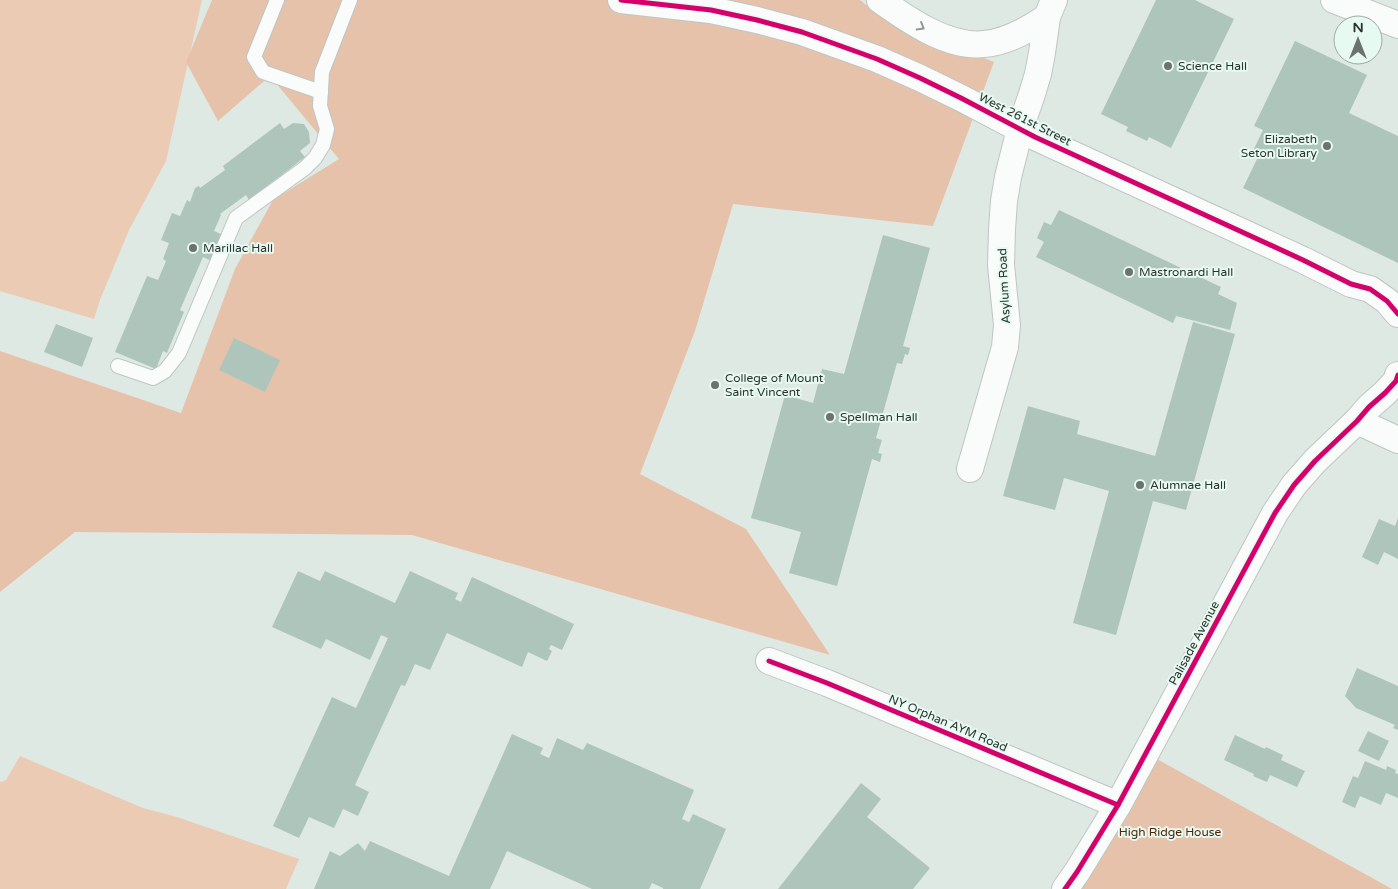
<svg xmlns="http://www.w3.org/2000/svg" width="1398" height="889" viewBox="0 0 1398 889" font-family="'Varela Round',sans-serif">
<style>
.green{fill:#eccbb5}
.forest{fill:#e7c2aa}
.building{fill:#aec5bc}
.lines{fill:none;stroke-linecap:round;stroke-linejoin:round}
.lane-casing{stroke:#bec6c3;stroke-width:16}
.street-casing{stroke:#bec6c3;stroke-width:28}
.lane{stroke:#fafcfb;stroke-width:14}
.street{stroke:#fafcfb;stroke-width:26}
.cycleway-casing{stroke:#e7faf2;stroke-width:8}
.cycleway{stroke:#d6006c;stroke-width:5}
.oneway{stroke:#939896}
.poi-dot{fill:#6a736f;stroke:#e7faf2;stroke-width:2}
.labels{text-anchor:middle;stroke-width:4;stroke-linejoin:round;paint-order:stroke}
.poi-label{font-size:12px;fill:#2c3330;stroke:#e7faf2;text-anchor:start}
.street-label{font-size:12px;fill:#2c3330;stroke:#e7faf2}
.park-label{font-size:12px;fill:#542406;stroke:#e7faf2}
</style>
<rect width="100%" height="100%" fill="#dee9e4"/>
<!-- green -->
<g class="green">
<polygon points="0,0 202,0 166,161 129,230 100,300 94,319 0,291"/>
<polygon points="20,756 143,808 177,817 299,859 286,889 0,889 0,782 6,780"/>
</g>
<!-- forest -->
<g class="forest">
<polygon points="212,0 860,0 886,20 994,62 933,226 733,204 695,331 640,474 746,529 830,655 412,535 75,532 0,592 0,351 181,413 235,269 273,200 339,159 270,76 218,121 186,62"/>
<polygon points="1155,758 1392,889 1065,889"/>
</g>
<!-- building -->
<g class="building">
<polygon points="1156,0 1195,0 1234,19 1171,148 1149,137 1147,141 1126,131 1128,127 1101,114"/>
<polygon points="1295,41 1367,75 1349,113 1398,136 1398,263 1243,188 1257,159 1251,155 1263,130 1254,126"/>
<polygon points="280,123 284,129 293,123 304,124 309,132 310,143 300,151 305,157 249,200 246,195 220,214 221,215 214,231 223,235 212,261 203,257 180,310 184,312 167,353 163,351 156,369 115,352 147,276 158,280 166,261 163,259 169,243 161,240 172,213 180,216 187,200 190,202 195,188 199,186 200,188 225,170 223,166"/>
<polygon points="1059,210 1221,287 1218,294 1237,303 1230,330 1176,316 1173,323 1036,257 1044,242 1037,238 1044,222 1051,225"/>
<polygon points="883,235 930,248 903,346 910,348 908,355 905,354 902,364 897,363 876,438 882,440 878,453 882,454 880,462 872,459 837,586 789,573 801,532 751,518 785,395 813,403 822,369 844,374"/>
<polygon points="1193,322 1235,334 1186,510 1153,501 1116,635 1073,623 1109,491 1064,478 1055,510 1003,496 1028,406 1080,421 1077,434 1155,456"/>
<polygon points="56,324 93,338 82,367 44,352"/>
<polygon points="234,338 280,360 265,392 219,370"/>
<polygon points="1398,518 1398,559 1384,552 1378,565 1362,557 1379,519 1395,526"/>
<polygon points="298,571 320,581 325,571 395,603 410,571 458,593 455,599 461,602 472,577 574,624 562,650 551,645 549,649 552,651 547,661 528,652 522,667 447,633 430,670 415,664 405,686 401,685 355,785 369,792 358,816 343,809 334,828 309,817 299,838 273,826 332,697 356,708 388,638 381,635 370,660 326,639 321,649 272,627"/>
<polygon points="1357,668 1398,686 1398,730 1393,728 1395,725 1356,708 1345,696"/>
<polygon points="1368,731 1389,741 1379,761 1358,751"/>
<polygon points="512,734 543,748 540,754 549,758 557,738 583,750 587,743 694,790 682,819 689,822 693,814 726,829 700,889 663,889 663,888 652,883 649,889 592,889 507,851 490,889 314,889 330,851 340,856 358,843 365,851 370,841 449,876"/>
<polygon points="1235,735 1265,749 1266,747 1283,755 1281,760 1305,771 1297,787 1270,775 1267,782 1253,776 1254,774 1224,760"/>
<polygon points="1365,761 1386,770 1387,766 1396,770 1395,773 1398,774 1398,798 1386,793 1381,805 1360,796 1355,808 1342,802 1353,776 1358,778"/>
<polygon points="861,783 881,799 867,817 930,868 913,889 778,889"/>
</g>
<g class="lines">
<defs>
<g id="lane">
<polyline points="277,0 254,57 263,72 321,92"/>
<polyline points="118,366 153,378 165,371 179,353 236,218 305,168 315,158 323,145 327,129 320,106 322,72 350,0"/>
</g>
<g id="street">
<polyline points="621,0 711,10 757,20 802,32 877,59 920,78 961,98 1035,137 1303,260 1351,284 1370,289 1387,301 1398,314"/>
<path d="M880,0C908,20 948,48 984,44C1007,42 1028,30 1047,17"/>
<polyline points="1334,0 1398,25"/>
<polyline points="1357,421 1398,440"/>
<polyline points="970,469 1005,347 1007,325 1001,265 1002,229 1004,201 1008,177 1020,129 1032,94 1038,74 1042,53 1047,17 1054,0"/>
<polyline points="769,661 827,683 1118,805"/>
<polyline points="1065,889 1077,872 1118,805 1275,513 1294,485 1315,461 1357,421 1369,407 1385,393 1396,381 1398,375"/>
</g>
</defs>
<!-- lane casing -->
<use href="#lane" class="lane-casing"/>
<!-- street casing -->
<use href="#street" class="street-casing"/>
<!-- lane -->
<use href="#lane" class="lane"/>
<!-- street -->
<use href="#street" class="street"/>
<defs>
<g id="cycleway">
<polyline points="621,0 711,10 757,20 802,32 877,59 920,78 961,98 1035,137 1303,260 1351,284 1370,289 1387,301 1398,314"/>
<polyline points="769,661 827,683 1118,805"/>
<polyline points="1065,889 1077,872 1118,805 1275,513 1294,485 1315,461 1357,421 1369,407 1385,393 1396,381 1398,375"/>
</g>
</defs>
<!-- cycleway casing -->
<use href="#cycleway" class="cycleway-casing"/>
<!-- cycleway -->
<use href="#cycleway" class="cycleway"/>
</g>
<!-- one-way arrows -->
<defs><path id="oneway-chevron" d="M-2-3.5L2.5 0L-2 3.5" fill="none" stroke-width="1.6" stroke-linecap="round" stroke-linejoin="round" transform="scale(1.25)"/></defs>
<use class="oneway" href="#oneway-chevron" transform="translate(921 27) rotate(31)"/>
<!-- markers -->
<g class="poi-dot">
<circle cx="1168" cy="66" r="5"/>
<circle cx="1327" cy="146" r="5"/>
<circle cx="193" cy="248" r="5"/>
<circle cx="1129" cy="272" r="5"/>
<circle cx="715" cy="385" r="5"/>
<circle cx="830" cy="417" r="5"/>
<circle cx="1140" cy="485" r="5"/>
</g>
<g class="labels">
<!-- poi labels -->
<g class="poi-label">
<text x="1178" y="70">Science Hall</text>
<text x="1317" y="143" text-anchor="end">Elizabeth<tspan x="1317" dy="14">Seton Library</tspan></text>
<text x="203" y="252">Marillac Hall</text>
<text x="1139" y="276">Mastronardi Hall</text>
<text x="725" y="382">College of Mount<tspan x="725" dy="14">Saint Vincent</tspan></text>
<text x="840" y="421">Spellman Hall</text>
<text x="1150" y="489">Alumnae Hall</text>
</g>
<!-- street labels -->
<g class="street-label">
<text transform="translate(1025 119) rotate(27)" y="4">West 261st Street</text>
<text transform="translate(1004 286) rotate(-93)" y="4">Asylum Road</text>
<text transform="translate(1194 643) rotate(-62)" y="4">Palisade Avenue</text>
<text transform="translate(948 723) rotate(23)" y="4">NY Orphan AYM Road</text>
</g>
<!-- park labels -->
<g class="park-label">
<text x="1170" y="836">High Ridge House</text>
</g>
</g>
<!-- north arrow -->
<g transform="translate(1358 40)"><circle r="24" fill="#e7faf2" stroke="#9caaa4"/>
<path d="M0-4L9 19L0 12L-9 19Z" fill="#6a736f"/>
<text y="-8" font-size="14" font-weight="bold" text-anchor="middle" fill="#2c3330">N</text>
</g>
</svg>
